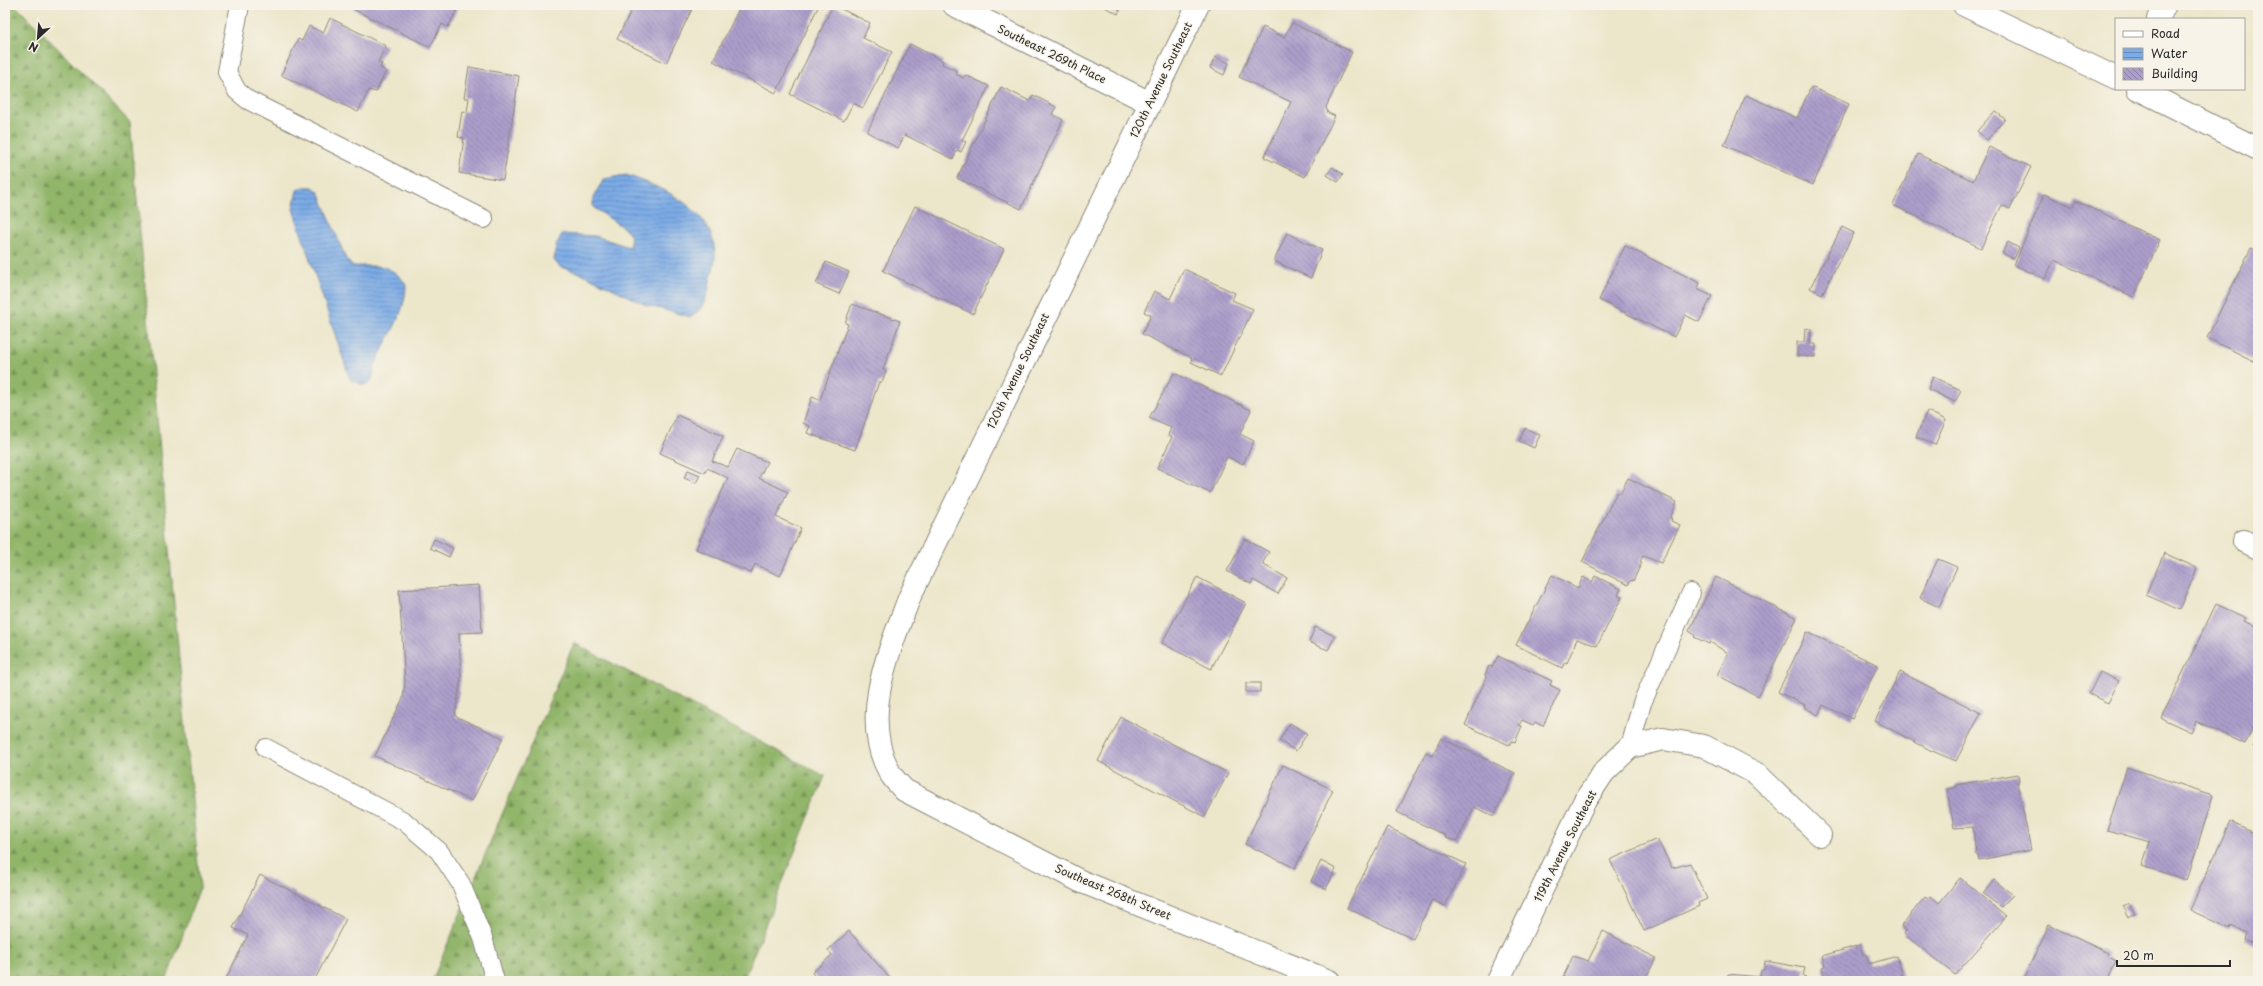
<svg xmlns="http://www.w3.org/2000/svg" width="2263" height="986" viewBox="0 0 2263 986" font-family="'Playpen Sans',sans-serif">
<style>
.forest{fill:url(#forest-firs);stroke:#5e704a}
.water{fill:url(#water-rules);stroke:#546b88}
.building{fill:url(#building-back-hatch)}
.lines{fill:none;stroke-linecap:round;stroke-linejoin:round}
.lane-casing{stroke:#8c887a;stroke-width:20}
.street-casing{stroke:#8c887a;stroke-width:24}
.secondary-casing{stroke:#8c887a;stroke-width:24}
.lane{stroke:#fff;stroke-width:18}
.street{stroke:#fff;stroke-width:22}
.secondary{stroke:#fff;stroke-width:22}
.labels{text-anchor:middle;stroke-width:3;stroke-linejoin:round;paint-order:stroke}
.street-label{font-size:11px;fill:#2b2b2b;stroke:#f7f3e8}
</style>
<defs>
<pattern id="forest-firs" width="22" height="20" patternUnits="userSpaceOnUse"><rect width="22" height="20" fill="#91b569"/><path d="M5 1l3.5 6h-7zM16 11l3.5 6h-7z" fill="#779357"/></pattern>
<pattern id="water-rules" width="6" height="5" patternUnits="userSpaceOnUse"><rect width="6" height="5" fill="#7cabe6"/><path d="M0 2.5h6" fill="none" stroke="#668bbb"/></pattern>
<pattern id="building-back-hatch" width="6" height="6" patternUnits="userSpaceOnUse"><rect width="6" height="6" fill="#ac9ecb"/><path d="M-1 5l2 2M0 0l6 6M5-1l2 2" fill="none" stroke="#8c81a5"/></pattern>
</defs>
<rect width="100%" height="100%" fill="#f7f3e8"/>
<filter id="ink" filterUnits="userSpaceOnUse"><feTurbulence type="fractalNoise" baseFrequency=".025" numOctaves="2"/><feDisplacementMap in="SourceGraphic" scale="8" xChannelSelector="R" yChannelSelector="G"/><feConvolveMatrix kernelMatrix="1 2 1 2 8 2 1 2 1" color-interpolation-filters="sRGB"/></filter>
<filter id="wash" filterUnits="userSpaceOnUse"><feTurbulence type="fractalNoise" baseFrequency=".012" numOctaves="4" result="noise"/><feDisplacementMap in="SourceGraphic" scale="16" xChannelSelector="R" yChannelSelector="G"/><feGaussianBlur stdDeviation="0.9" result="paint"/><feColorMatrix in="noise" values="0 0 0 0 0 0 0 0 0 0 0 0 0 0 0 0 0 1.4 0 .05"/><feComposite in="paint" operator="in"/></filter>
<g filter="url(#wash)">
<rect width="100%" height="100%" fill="#ece6ca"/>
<!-- forest -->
<g class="forest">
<polygon points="5,5 15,5 130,122 200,887 166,981 5,981"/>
<polygon points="574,643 825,776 743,981 432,981"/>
</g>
<!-- water -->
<g class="water">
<path d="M626,175C662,187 714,209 715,254C716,262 712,272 710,281C707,296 705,308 691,317L646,305L585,275L559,266L554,260L556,245L562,234L595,236L629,247L631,237L628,231L593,207V197L604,179Z"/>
<path d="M304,187H313L319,192L346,259L352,266C377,267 388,261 406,284C406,314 388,335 377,361C374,367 373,375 371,382L364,385L351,380L349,376L293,209L297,190Z"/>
</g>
<g id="blocks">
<!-- building -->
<g class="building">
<polygon points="355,5 457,5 459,6 448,27 442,24 430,47 353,9"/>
<polygon points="634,5 694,5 666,63 617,39"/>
<polygon points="741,5 819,5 776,93 713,61"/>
<polygon points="833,5 870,23 863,38 892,52 863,108 853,103 844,121 790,94"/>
<polygon points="1101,5 1122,5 1118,14"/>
<polygon points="330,18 386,46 378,62 382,64 380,68 386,71 376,92 369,90 358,112 281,75 298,39 302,41 309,26 323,33"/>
<polygon points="1292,23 1352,52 1326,107 1328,113 1335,116 1305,177 1264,157 1291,102 1239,77 1263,27 1284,37"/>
<polygon points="910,44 943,61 942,64 957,71 956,74 963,78 965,75 989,86 962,140 966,142 961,152 957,150 953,159 905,135 898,148 867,132"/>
<polygon points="1215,57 1229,63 1224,75 1210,68"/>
<polygon points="469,67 519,76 503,180 459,173 464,138 458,137 462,111 467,112 469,98 464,98"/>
<polygon points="1001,87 1030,101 1033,95 1056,107 1052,114 1063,120 1021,209 957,178"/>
<polygon points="1811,87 1849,104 1813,185 1724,145 1746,95 1797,118"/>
<polygon points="1995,111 2005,119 1987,140 1977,131"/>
<polygon points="1989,147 2031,167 2010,209 2002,205 1981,248 1893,205 1918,154 1973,181"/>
<polygon points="1332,167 1343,174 1338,182 1327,175"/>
<polygon points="2044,194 2073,207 2076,201 2160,240 2134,297 2054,260 2045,279 2014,265"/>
<polygon points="915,206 1004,249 973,314 883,271"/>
<polygon points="1842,227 1854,233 1822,294 1810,288"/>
<polygon points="1287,233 1322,250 1311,278 1274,261"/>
<polygon points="2008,242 2019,248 2014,259 2002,253"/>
<polygon points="1625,246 1700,283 1697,289 1712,296 1699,322 1685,315 1674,337 1599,300"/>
<polygon points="2251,248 2258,251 2258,363 2207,338"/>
<polygon points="826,262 849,272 839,294 816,284"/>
<polygon points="1184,269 1235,293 1232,300 1253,309 1221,376 1191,362 1192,358 1142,334 1151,315 1144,312 1154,291 1170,299"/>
<polygon points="852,304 900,321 883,370 886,371 882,382 879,382 855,450 807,433 810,426 803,423 812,397 820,400 848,324 845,323"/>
<polygon points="1805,328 1811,329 1810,344 1816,344 1815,357 1797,356 1797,342 1804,342"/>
<polygon points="1174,373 1251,410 1240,434 1254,441 1243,464 1227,457 1210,493 1157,468 1172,437 1168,435 1171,428 1149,418"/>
<polygon points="1933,377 1961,390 1955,402 1928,389"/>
<polygon points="1927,411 1946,420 1935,445 1916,437"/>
<polygon points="677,415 723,436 712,461 728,467 737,449 767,462 759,478 788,492 776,517 801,528 780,576 755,564 751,573 696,549 728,478 707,468 705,473 660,453"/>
<polygon points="1525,428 1540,435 1534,448 1519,441"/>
<polygon points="688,470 700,475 696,483 684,478"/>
<polygon points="1628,478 1677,502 1670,518 1672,519 1671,521 1680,525 1661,563 1643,556 1640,561 1642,562 1633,581 1631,580 1628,585 1582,562 1617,492 1620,494"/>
<polygon points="434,539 453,548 449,557 430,548"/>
<polygon points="1245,539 1269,552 1262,564 1287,578 1278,594 1253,580 1251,584 1227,571"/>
<polygon points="2164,553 2197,568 2180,610 2146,595"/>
<polygon points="1938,559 1957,567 1939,607 1920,598"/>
<polygon points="1552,575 1578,588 1583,577 1592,582 1595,576 1621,589 1618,595 1622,597 1597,646 1577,639 1567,663 1565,662 1562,668 1516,645"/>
<polygon points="1197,577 1246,603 1211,669 1162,643"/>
<polygon points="1716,577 1797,618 1758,696 1717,675 1728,653 1710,642 1709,644 1694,637 1695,635 1689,631"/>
<polygon points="479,585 482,632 459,633 461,678 455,716 503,738 472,801 375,756 403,698 405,683 399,590"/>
<polygon points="2216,604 2246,618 2244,621 2258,627 2258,718 2245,744 2196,721 2191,732 2161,718"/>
<polygon points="1315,627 1335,636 1328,650 1309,642"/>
<polygon points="1807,632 1878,665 1852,719 1823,705 1818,715 1804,707 1805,705 1778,692"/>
<polygon points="1498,656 1552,681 1550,685 1560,690 1543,726 1535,722 1533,725 1522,720 1519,725 1522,726 1515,742 1512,741 1509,745 1465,725 1487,676 1485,675 1489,666 1492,667"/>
<polygon points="1900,672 1981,713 1956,761 1930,750 1875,721"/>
<polygon points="2100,672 2119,681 2108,703 2089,694"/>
<rect x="1246" y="683" width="14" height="9"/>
<polygon points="1121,717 1228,773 1205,817 1098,761"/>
<polygon points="1290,723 1307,734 1296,751 1279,741"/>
<polygon points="1441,738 1515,773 1494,816 1474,807 1457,841 1445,838 1446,836 1397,812 1426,752 1433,756"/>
<polygon points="2258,738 2258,749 2253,747"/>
<polygon points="1283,765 1333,790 1295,868 1245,844"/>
<polygon points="2127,767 2213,795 2187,880 2142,866 2150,842 2107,830"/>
<polygon points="2018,774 2019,782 2017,782 2031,850 1979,860 1978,854 1976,854 1973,827 1954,828 1947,789 1957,787 1956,785"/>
<polygon points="2230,822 2258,835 2256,889 2258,890 2258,941 2256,945 2245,939 2247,933 2231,926 2230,929 2190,910"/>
<polygon points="1387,827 1466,864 1445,906 1432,900 1413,939 1347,908"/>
<polygon points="1657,839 1672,868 1690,863 1707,899 1698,903 1699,906 1644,931 1610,860"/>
<polygon points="1321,861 1336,869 1326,889 1311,881"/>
<polygon points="260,875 346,919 314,981 225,981 248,935 233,928"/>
<polygon points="1960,878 2006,917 1955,975 1904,934 1906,931 1901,926 1925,897 1928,899 1931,896 1939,903"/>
<polygon points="1994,880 2013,895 2001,907 1983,894"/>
<polygon points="2129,903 2135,914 2129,918 2123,906"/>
<polygon points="2049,925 2108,953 2107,956 2116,961 2107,981 2022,981"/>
<polygon points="849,931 892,981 819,981 812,973 832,955 828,950"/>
<polygon points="1603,931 1656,958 1644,981 1561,981 1573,956 1588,961"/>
<polygon points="1860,945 1863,955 1866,954 1869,964 1897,956 1904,981 1826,981 1822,967 1825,966 1822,956"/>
<polygon points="1765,961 1805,968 1803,976 1806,977 1806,981 1727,981 1728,974 1760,977 1761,970 1764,970"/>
</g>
</g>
</g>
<g filter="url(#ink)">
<use href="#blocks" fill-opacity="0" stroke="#8c887a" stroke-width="1"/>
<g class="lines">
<defs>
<g id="lane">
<polyline points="240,5 227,72 237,91 248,100 484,219"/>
<polyline points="1630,747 1642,703 1691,593"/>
<polyline points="266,748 404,821 439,851 461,884 483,938 495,981"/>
</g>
<g id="street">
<polyline points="954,5 1150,103"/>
<path d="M1198,5L910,596C890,649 859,716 889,771C892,778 899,784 904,790L1080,881L1329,981"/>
<polyline points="2158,19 2165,5"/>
<polyline points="2244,541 2258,548"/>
<polyline points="1498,981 1584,802 1604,772 1630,747 1663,739 1704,746 1757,774 1820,835"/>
</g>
<g id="secondary">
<polyline points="1964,5 2116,78"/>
<polyline points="2138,89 2258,149"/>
</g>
</defs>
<!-- lane casing -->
<use href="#lane" class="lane-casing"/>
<!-- street casing -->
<use href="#street" class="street-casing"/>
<!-- secondary casing -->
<use href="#secondary" class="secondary-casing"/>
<!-- lane -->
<use href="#lane" class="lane"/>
<!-- street -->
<use href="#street" class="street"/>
<!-- secondary -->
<use href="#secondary" class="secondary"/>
</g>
</g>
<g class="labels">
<!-- street labels -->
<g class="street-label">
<text transform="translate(1052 54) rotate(26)" y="4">Southeast 269th Place</text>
<text transform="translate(1161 80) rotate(-64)" y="4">120th Avenue Southeast</text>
<text transform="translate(1018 371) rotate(-64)" y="4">120th Avenue Southeast</text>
<text transform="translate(1565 846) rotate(-63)" y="4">119th Avenue Southeast</text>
<text transform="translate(1113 892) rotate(23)" y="4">Southeast 268th Street</text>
</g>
</g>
<!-- margin -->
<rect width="2263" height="986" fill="none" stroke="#f7f3e8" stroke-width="20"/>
<!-- legend -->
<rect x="2115" y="18" width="130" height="72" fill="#f7f3e8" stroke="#a5a39c"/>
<rect x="2123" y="31" width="20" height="6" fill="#ffffff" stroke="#a5a39c"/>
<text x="2151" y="38" font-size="12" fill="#2b2b2b">Road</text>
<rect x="2123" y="48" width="20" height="12" fill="url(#water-rules)" stroke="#a5a39c"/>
<text x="2151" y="58" font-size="12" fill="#2b2b2b">Water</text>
<rect x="2123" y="68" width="20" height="12" fill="url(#building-back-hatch)" stroke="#a5a39c"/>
<text x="2151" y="78" font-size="12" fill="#2b2b2b">Building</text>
<!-- north arrow -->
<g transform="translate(38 38) rotate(206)" stroke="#f7f3e8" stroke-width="3" paint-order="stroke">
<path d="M0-3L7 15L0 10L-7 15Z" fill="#2b2b2b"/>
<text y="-6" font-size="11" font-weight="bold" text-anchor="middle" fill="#2b2b2b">N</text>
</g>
<!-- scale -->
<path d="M2117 960v6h113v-6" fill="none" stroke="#2b2b2b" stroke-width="2"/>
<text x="2123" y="960" font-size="12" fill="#2b2b2b" stroke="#f7f3e8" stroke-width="3" paint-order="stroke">20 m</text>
</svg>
